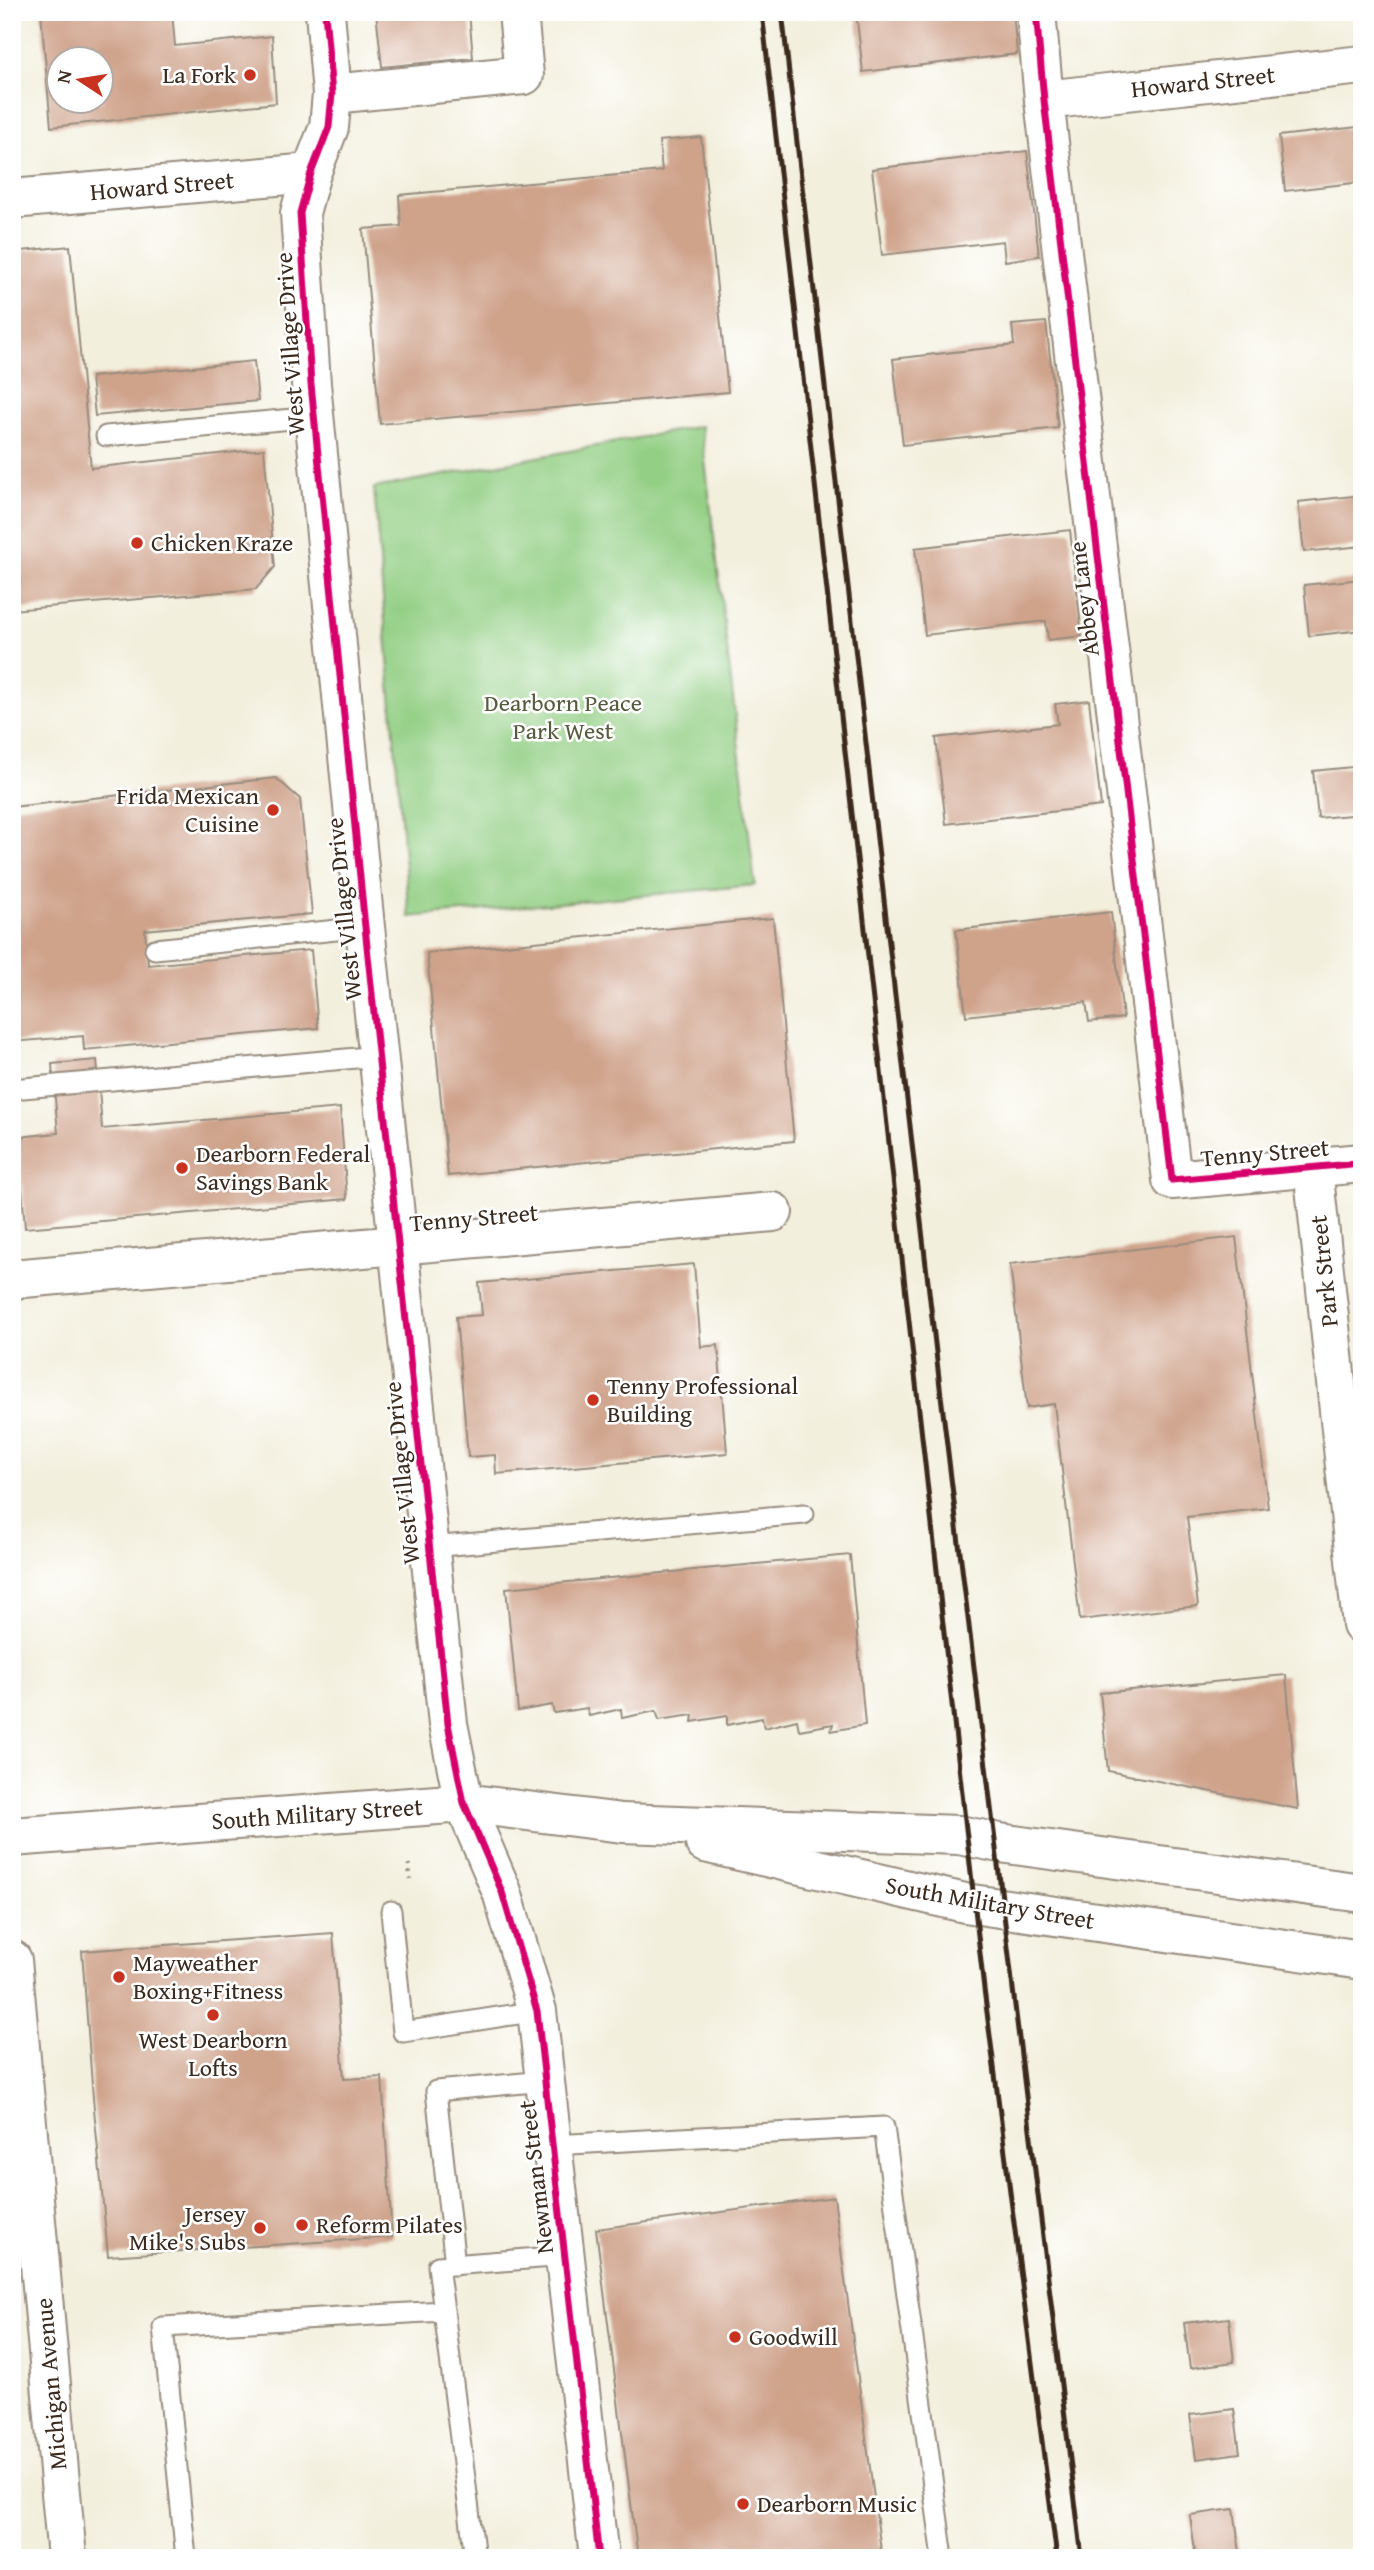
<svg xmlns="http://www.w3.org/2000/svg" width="1374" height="2570" viewBox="0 0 1374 2570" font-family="'Gentium Book Plus',serif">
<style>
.green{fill:#93cf84;stroke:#677c51;stroke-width:2}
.building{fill:#cfa28a;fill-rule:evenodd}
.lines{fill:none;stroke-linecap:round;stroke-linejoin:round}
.service-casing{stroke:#978c7e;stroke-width:23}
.minor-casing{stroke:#978c7e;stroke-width:42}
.primary-casing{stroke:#978c7e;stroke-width:42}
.path{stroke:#978c7e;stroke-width:4.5;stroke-dasharray:2 5;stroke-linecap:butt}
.service{stroke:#fff;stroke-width:19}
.minor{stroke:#fff;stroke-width:38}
.primary{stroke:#fff;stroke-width:38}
.rail{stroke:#3b2a1e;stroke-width:5}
.cycleway-casing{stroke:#fff;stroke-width:11}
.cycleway{stroke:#d6006c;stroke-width:7}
.poi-dot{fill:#c8321e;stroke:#fff;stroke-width:2.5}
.labels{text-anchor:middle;stroke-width:5;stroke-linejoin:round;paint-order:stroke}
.poi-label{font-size:24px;fill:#3b2a1e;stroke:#fff;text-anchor:start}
.street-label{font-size:24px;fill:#3b2a1e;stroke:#fff}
.park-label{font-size:24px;fill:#555c3d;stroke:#fff}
</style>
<rect width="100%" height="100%" fill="#fff"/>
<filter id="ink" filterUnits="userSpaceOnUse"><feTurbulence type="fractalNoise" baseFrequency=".0143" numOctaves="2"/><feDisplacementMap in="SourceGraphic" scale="14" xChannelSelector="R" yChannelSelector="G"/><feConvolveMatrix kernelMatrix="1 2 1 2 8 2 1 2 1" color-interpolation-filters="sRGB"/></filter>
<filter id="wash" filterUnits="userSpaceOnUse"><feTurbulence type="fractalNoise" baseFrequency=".00686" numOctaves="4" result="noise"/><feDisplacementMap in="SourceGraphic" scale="28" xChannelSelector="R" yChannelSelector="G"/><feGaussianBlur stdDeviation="1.57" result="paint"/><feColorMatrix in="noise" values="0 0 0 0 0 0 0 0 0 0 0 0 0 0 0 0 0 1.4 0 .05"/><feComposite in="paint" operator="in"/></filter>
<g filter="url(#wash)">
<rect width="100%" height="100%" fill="#f3efdd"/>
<!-- green -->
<polygon class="green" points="701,426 755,885 409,917 374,488"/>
<g id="blocks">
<!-- building -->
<g class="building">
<path d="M41,12H172L175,46L272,36L276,103L51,127ZM60,60H102V102H60Z"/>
<polygon points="190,12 214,12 214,14 190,16"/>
<polygon points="376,12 469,12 473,58 382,67"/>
<polygon points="546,12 622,12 622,14 547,22"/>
<polygon points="856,12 1013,12 1017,54 863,72"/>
<polygon points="1357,127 1362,182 1285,191 1279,136"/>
<polygon points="701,137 728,392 380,424 363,229 401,226 399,195 662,171 659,141"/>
<polygon points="1027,151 1039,256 1005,261 1003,241 882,255 872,169"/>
<polygon points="70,246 91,468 264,449 275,567 256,589 12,610 12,252"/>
<polygon points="1046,322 1058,428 903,445 893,359 1014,345 1012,325"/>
<polygon points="254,361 258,401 95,416 91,377"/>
<polygon points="1362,495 1362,546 1304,552 1298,502"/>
<polygon points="1070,530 1082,636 1048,640 1046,621 925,635 915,548"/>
<polygon points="1362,579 1362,630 1309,636 1304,585"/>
<polygon points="1089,700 1101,806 946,824 936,738 1058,724 1055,704"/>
<polygon points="1362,766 1362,814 1318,818 1313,771"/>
<polygon points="276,778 300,799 312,914 145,930 148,965 311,950 318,1028 84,1050 83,1036 12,1042 12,807"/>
<polygon points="1111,912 1123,1018 1089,1022 1086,1002 966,1016 956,930"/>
<polygon points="773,918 794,1141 448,1176 427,953"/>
<polygon points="97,1060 102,1129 340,1108 347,1199 25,1228 18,1137 58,1133 52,1064"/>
<polygon points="1236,1237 1268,1508 1187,1517 1198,1606 1080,1620 1054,1404 1027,1408 1010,1264"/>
<polygon points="694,1264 701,1347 718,1345 727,1453 496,1474 495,1455 468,1457 456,1317 482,1315 479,1283"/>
<polygon points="850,1555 865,1725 831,1731 833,1724 799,1730 797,1720 764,1728 762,1718 727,1725 727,1716 692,1722 693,1715 659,1720 656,1711 622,1718 621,1709 589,1716 587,1708 554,1713 552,1705 518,1711 506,1588"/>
<polygon points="1286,1675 1298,1809 1108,1771 1100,1693"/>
<polygon points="333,1933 344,2079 382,2077 392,2237 108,2256 93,2098 82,1951"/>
<polygon points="834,2197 882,2558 638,2558 596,2229"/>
<polygon points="1229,2318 1234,2362 1190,2368 1184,2323"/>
<polygon points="1234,2409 1240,2453 1196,2459 1190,2415"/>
<polygon points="1234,2509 1240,2553 1196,2558 1190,2515"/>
</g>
</g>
</g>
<g filter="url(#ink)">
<use href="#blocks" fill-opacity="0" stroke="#978c7e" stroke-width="2"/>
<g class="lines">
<defs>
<g id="service">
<polyline points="106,436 314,417"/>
<polyline points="155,949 365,927"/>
<polyline points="12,1089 379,1056"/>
<polyline points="430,1547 804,1514"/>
<polyline points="391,1911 403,2032 537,2011"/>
<polyline points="553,2145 884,2127 943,2558"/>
<polyline points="455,2265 436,2091 545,2081"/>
<polyline points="444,2311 438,2266 565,2256"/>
<polyline points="186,2558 163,2327 444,2311 475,2558"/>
</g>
<g id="minor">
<polyline points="325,12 332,94 329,127 311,173 300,213 311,384 365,927 448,1724 464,1803 502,1892 537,2011 599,2558"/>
<polyline points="1036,12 1044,100 1172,1180 1362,1163"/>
<polyline points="332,94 524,75 518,12"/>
<polyline points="1044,100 1362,65"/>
<polyline points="12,199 311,173"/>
<polyline points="1313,1168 1362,1625"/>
<polyline points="12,1279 773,1212"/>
<polyline points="12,1837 464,1803 622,1823 959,1835 1000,1843 1362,1893"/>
<polyline points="705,1843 965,1903 1362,1960"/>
</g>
<polyline id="primary" points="12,1960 67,2558"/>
</defs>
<!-- service casing -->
<use href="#service" class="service-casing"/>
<!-- minor casing -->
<use href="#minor" class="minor-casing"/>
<!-- primary casing -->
<use href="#primary" class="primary-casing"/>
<!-- path -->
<polyline class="path" points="409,1864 410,1879"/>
<!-- service -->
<use href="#service" class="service"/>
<!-- minor -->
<use href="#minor" class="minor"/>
<!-- primary -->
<use href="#primary" class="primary"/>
<!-- rail -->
<g class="rail">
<polyline points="762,12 984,1989 1057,2558"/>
<polyline points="782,12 940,1387 1082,2558"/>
</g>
<defs>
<g id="cycleway">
<polyline points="325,12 332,94 329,127 311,173 300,213 311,384 365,927 448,1724 464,1803 502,1892 537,2011 599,2558"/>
<polyline points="1036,12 1044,100 1172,1180 1362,1163"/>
</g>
</defs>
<!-- cycleway casing -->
<use href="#cycleway" class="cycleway-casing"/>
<!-- cycleway -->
<use href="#cycleway" class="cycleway"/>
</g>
</g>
<!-- markers -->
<g class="poi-dot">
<circle cx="250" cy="75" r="7"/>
<circle cx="137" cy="543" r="7"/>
<circle cx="273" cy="810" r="7"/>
<circle cx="182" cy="1168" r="7"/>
<circle cx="593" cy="1400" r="7"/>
<circle cx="119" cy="1977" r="7"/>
<circle cx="213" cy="2015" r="7"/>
<circle cx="302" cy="2225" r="7"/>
<circle cx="260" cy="2228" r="7"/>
<circle cx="735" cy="2337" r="7"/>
<circle cx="743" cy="2504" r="7"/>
</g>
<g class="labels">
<!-- poi labels -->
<g class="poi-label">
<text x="236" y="83" text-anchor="end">La Fork</text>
<text x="151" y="551">Chicken Kraze</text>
<text x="259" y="804" text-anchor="end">Frida Mexican<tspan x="259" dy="28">Cuisine</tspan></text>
<text x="196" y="1162">Dearborn Federal<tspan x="196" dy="28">Savings Bank</tspan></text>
<text x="607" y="1394">Tenny Professional<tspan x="607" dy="28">Building</tspan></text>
<text x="133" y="1971">Mayweather<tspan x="133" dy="28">Boxing+Fitness</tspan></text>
<text x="213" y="2048" text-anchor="middle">West Dearborn<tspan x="213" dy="28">Lofts</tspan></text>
<text x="246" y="2222" text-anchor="end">Jersey<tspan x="246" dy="28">Mike's Subs</tspan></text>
<text x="316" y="2233">Reform Pilates</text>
<text x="749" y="2345">Goodwill</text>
<text x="757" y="2512">Dearborn Music</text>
</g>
<!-- street labels -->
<g class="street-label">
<text transform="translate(1203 82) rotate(-6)" y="8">Howard Street</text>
<text transform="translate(162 186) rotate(-5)" y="8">Howard Street</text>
<text transform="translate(290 344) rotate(-94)" y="8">West Village Drive</text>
<text transform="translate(1084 599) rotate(-97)" y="8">Abbey Lane</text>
<text transform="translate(344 909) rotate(-96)" y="8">West Village Drive</text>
<text transform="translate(1265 1153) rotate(-5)" y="8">Tenny Street</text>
<text transform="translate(474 1218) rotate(-5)" y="8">Tenny Street</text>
<text transform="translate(1324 1271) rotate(-96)" y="8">Park Street</text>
<text transform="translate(402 1473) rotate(-96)" y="8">West Village Drive</text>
<text transform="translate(317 1814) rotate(-4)" y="8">South Military Street</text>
<text transform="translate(990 1903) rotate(10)" y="8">South Military Street</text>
<text transform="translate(536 2177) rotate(-97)" y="8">Newman Street</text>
<text transform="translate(51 2384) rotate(-95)" y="8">Michigan Avenue</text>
</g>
<!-- park labels -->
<g class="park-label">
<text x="563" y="711">Dearborn Peace<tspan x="563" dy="28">Park West</tspan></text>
</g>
</g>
<!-- margin -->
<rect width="1374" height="2570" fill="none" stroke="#fff" stroke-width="42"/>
<!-- north arrow -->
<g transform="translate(80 80) rotate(282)"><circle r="33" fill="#ffffff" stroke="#b1aaa5" stroke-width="2"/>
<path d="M0-5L12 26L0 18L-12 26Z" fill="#c8321e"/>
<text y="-10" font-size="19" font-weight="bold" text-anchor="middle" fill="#3b2a1e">N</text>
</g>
</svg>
